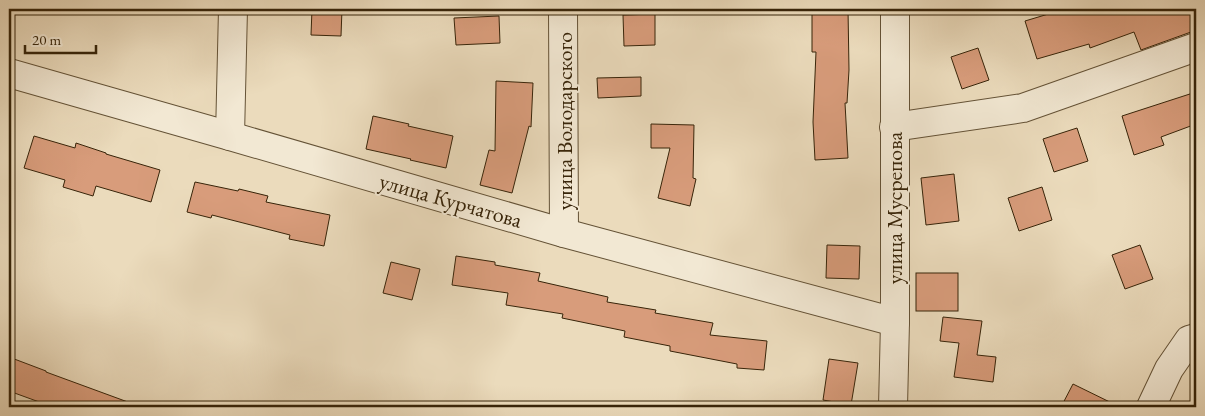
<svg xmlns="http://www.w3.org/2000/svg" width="1205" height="416" viewBox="0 0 1205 416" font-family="'EB Garamond',serif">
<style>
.building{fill:#d89c7b;stroke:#372409}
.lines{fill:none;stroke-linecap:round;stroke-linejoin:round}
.minor-casing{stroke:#645236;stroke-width:30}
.minor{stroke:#f2e8d3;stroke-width:28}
.labels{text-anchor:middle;stroke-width:4;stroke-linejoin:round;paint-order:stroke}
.street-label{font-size:22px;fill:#372409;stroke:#f2e8d3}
</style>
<rect width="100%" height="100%" fill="#ebdbbc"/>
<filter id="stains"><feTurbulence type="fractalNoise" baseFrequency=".004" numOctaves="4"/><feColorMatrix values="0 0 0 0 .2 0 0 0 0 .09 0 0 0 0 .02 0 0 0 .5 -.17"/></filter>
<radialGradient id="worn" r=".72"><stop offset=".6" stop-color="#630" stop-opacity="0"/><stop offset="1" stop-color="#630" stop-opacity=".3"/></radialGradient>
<!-- building -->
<g class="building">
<polygon points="312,9 342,9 341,36 311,35"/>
<polygon points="812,9 848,9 849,70 847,103 845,103 848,158 815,160 813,122 816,52 812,52"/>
<polygon points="1065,9 1196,9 1196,31 1191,32 1141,50 1134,32 1090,48 1089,44 1037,59 1025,21"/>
<polygon points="655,14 655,45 624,46 623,15"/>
<polygon points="499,16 500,43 456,45 454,18"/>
<polygon points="978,48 989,80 962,89 951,57"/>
<polygon points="641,77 641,96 598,98 597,78"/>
<polygon points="496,81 533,83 531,127 529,126 512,193 480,185 489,150 495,151"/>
<polygon points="1196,92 1196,124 1161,137 1164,145 1134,155 1122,116"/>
<polygon points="373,116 409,124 408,126 453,136 446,168 410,160 411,159 366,149"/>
<polygon points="651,124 694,125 693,178 696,179 690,206 658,198 670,148 651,148"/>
<polygon points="1077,128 1088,161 1054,172 1043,139"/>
<polygon points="34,136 75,148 76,143 106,153 106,154 160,170 151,202 96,186 93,196 63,187 65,180 24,168"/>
<polygon points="954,174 959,221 926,225 921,178"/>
<polygon points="195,182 238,191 239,189 268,196 266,202 330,215 324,246 289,239 290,235 212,215 211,218 187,212"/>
<polygon points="1042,187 1052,220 1019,231 1008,198"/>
<polygon points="827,245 860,246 859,279 826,278"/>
<polygon points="1140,245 1153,279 1125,289 1112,255"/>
<polygon points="456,256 495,262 495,265 540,273 538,281 608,297 607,302 656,310 655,313 713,323 710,335 767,341 764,370 737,368 737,364 670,351 670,346 624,337 625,331 562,318 563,314 506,305 508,293 452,285"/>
<polygon points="391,262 420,269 412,300 383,293"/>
<rect x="916" y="273" width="42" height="38"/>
<polygon points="943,317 982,321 977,355 996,357 993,382 954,377 959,343 940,341"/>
<polygon points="9,357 46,371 46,372 136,405 136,407 53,407 9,391"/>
<polygon points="829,359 858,363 851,405 823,400"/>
<polygon points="1073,384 1120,407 1061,407"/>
</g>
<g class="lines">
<defs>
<g id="minor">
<polyline points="563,9 564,233"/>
<polyline points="9,73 230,136 564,233 895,322"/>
<polyline points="894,127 1023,108 1196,47"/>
<polyline points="230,136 233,9"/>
<polyline points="893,407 895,322 895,9"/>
<polyline points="1151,407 1169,369 1189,340 1196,338"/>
</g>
</defs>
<!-- minor casing -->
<use href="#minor" class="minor-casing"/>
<!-- minor -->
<use href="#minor" class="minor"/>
</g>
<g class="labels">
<!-- street labels -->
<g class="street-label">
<text transform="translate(564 121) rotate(-90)" y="8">улица Володарского</text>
<text transform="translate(451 200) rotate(16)" y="8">улица Курчатова</text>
<text transform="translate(894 208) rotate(-90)" y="8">улица Мусрепова</text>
</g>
</g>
<!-- margin -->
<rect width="1205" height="416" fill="none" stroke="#ebdbbc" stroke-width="30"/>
<rect x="10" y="10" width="1185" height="396" fill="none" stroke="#372409" stroke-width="2.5"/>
<rect x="15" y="15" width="1175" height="386" fill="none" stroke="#372409"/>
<!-- scale -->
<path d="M25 45v8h71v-8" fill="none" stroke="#372409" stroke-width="2.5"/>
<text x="32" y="45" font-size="15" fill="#372409" stroke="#f2e8d3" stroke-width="4" paint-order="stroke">20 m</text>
<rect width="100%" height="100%" filter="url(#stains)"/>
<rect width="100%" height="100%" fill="url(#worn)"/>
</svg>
